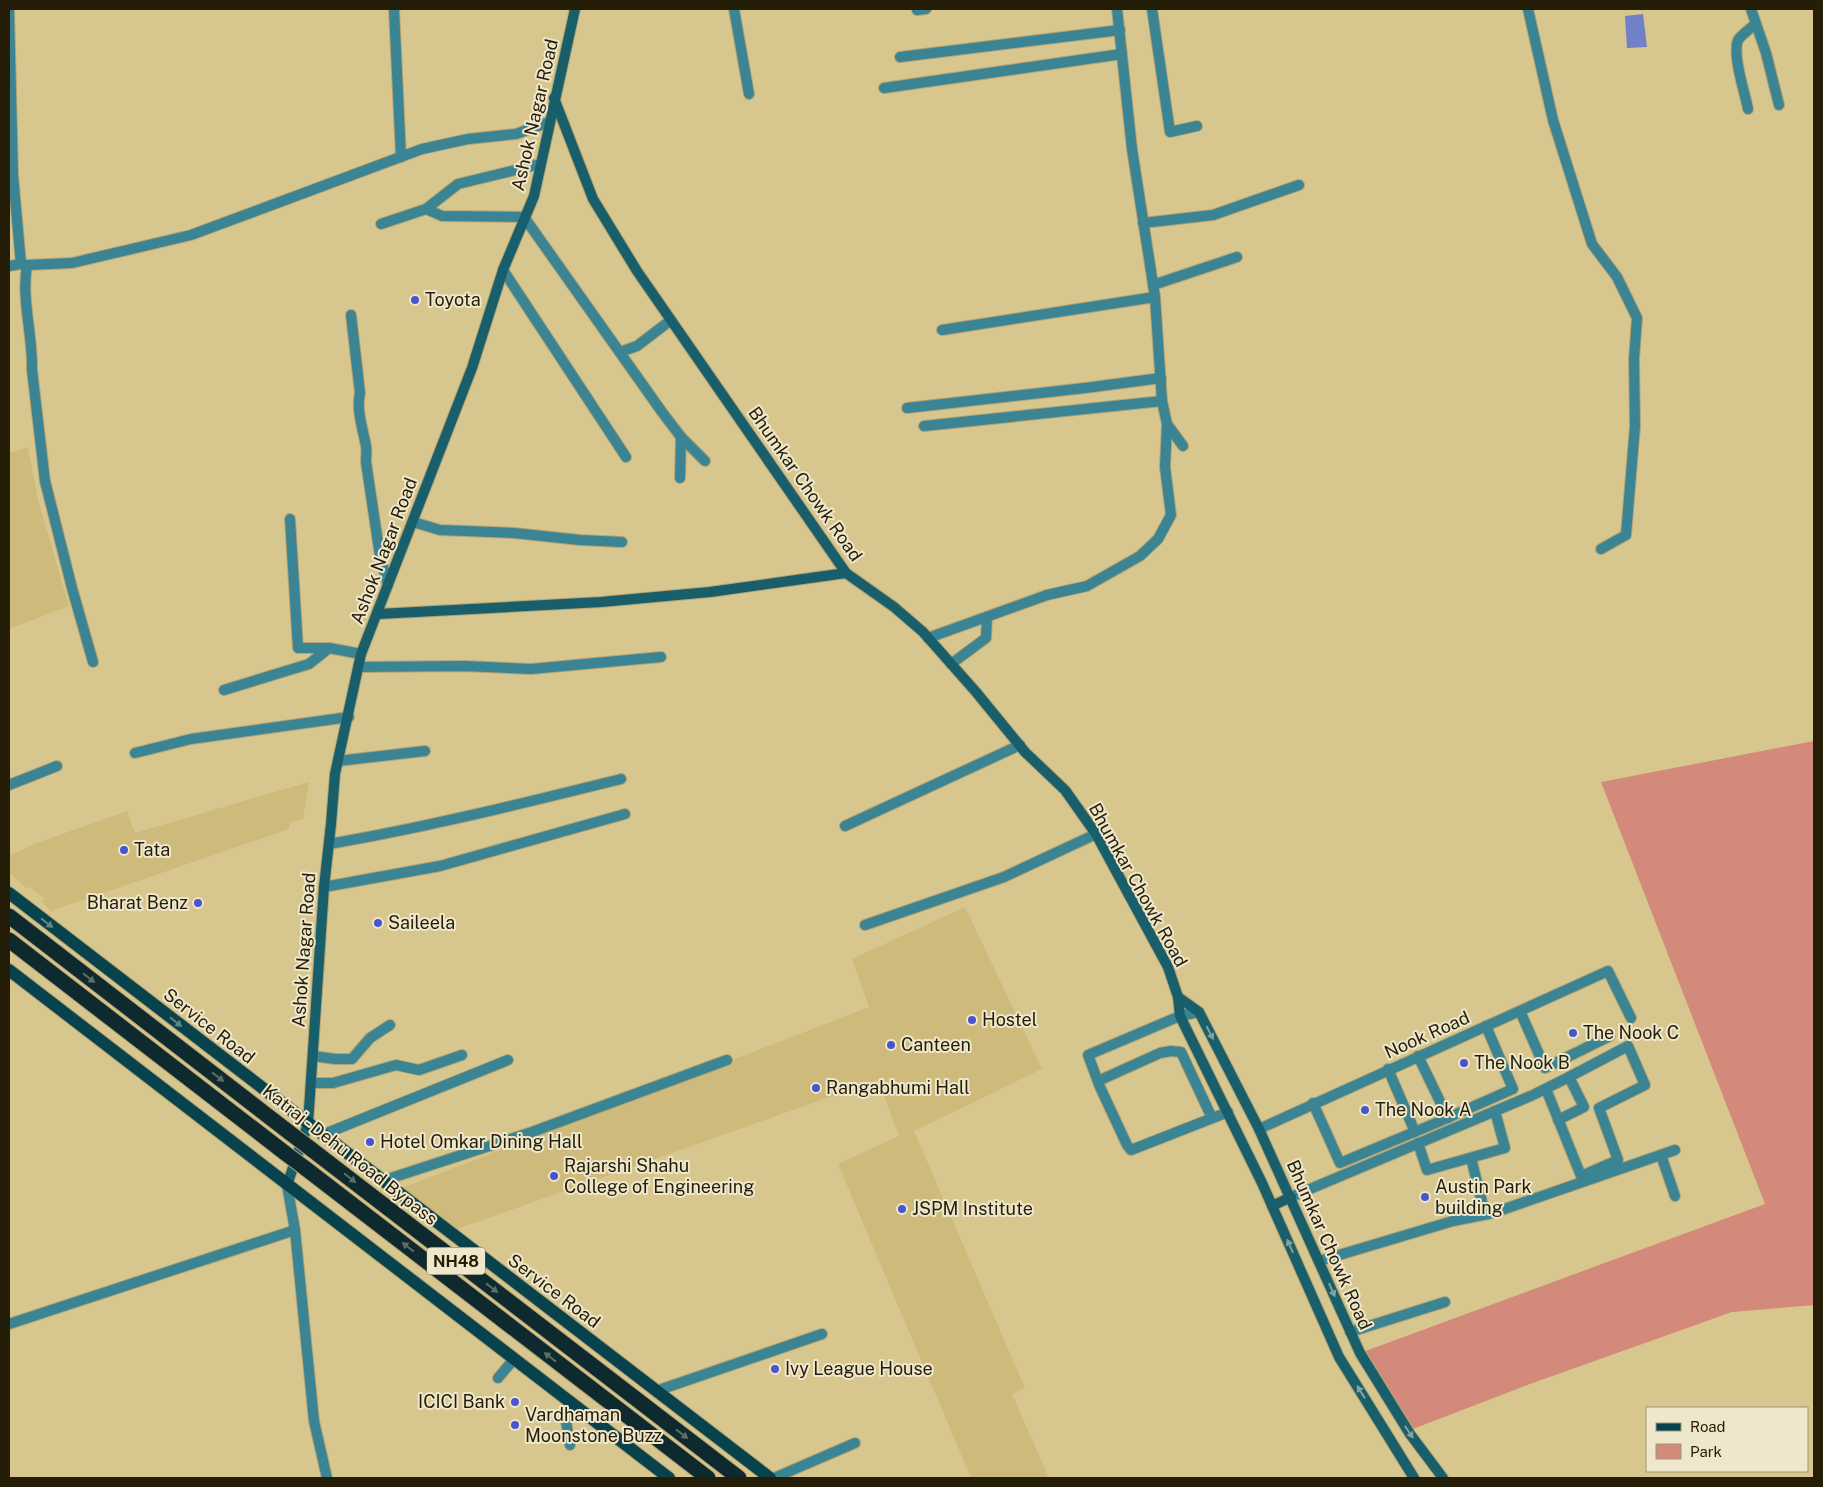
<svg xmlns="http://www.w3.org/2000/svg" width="1823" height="1487" viewBox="0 0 1823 1487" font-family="'Public Sans',sans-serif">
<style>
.built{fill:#cebb7b}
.green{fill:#d48a7a}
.water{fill:#7181c8}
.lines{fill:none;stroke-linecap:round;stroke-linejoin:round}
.street-casing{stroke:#b3a473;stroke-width:12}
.secondary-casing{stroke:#b3a473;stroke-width:12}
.primary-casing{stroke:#b3a473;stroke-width:14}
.highway-casing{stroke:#b3a473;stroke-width:17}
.street{stroke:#3b8493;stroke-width:10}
.secondary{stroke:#185e6b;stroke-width:10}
.primary{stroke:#08424c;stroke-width:12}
.highway{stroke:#0f2a2f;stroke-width:15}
.highway-bridge-casing{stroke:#b3a473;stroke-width:17;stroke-linecap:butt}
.highway-bridge{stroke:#0f2a2f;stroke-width:15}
.oneway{fill:#64847f}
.oneway2{fill:#5d6c66}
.oneway3{fill:#84a29b}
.poi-dot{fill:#4756cb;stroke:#efe7cb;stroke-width:2}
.labels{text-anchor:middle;stroke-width:4;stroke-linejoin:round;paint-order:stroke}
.shield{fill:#efe7cb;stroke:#615a42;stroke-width:1}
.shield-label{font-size:16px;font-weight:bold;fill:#241d07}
.street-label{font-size:18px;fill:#241d07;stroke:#efe7cb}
.poi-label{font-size:18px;fill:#241d07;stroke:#efe7cb;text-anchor:start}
</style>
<rect width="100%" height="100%" fill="#d7c68e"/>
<!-- built -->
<g class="built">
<polygon points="28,447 38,500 69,606 9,629 9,453"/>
<polygon points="309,782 303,819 290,823 289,829 51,911 42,902 44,899 30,887 27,889 9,872 9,856 34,844 127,811 135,833"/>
<polygon points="965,907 1042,1069 914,1131 1025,1388 1012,1394 1049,1478 971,1478 838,1164 899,1136 878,1080 457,1229 402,1188 869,1007 852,959"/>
</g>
<!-- green -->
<polygon class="green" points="1814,741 1814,1305 1732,1312 1530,1384 1413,1429 1360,1353 1765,1204 1601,782"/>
<!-- water -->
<polygon class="water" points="1643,14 1647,47 1627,48 1625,16"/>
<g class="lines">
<defs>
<g id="street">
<polyline points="9,9 13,175 21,264"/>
<polyline points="394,9 401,157"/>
<polyline points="734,9 749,94"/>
<polyline points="1117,9 1132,149 1155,297 1162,401 1167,424 1183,446"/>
<polyline points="1152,9 1170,132 1197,126"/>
<polyline points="1528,9 1553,120 1592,244 1617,277 1637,318 1634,359 1635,426 1626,535 1601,549"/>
<polyline points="1751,9 1766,53 1779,105"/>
<polyline points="917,10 926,9"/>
<polyline points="900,57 1120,30"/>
<polyline points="884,88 1122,54"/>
<path d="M1748,109C1745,93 1732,55 1738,40C1742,34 1750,29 1755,24"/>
<polyline points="426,209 458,184 540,164"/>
<polyline points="1143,223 1213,215 1299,185"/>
<polyline points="381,224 426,209 442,216 524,217 662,412 681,437 705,461"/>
<path d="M27,265C21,300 33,335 32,370L45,481L72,588L93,662"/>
<polyline points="9,266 21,264 27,265 72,263 191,235 422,149 468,139 516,134 549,122"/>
<polyline points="503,270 626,457"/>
<polyline points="1153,285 1237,257"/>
<path d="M351,315L360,393C356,410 363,429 366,446C367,451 366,457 366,462L380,556L388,585"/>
<polyline points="942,330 1155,297"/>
<polyline points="620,352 637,346 671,320"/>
<polyline points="907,408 1085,388 1161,378"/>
<polyline points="924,426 1162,401"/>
<polyline points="680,478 681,437"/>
<polyline points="290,519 298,648 329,648"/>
<polyline points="413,522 440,530 514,533 580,540 622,542"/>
<polyline points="928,638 1047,595 1087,586 1140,556 1158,539 1171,515 1165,467 1167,424"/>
<polyline points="951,664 986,638 987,617"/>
<polyline points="359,667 464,666 531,669 661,657"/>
<polyline points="224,690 309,664 329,648 361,654"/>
<polyline points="135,753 191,739 349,717"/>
<polyline points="338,761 425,751"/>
<polyline points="9,785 57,766"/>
<polyline points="845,826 1020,745"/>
<path d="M329,844C428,827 524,803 621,779"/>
<polyline points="324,887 440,866 625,814"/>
<polyline points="865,925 1004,877 1096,834"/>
<polyline points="1520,1011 1545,1068 1610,1036"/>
<polyline points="1199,1012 1180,1016 1088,1055 1100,1087 1127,1145 1131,1150 1228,1112"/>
<polyline points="313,1056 335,1059 352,1059 370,1038 390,1025"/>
<polyline points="1418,1056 1448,1118"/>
<polyline points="1388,1069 1415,1132"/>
<polyline points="1098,1081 1160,1053 1171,1051 1181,1052 1212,1118"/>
<polyline points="311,1083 333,1083 396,1065 419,1070 462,1055"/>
<polyline points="1546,1089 1581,1176 1618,1160 1599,1108 1645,1085 1628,1046 1569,1077 1584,1107 1558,1120"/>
<polyline points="1313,1103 1340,1163 1436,1123 1513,1089 1486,1026"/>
<polyline points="1259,1129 1608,971 1631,1018"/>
<polyline points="322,1135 508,1060"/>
<polyline points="1418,1143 1427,1170 1505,1148 1495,1111"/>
<polyline points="1661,1155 1675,1196"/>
<polyline points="1471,1158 1485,1214"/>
<polyline points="382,1181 532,1132 727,1060"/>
<polyline points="287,1185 295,1230 314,1421 327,1478"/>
<polyline points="1291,1197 1533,1095 1569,1077"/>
<polyline points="1319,1261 1453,1221 1493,1213 1675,1150"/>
<polyline points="9,1324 295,1230"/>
<polyline points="1350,1332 1445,1302"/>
<polyline points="498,1378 514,1359"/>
<polyline points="656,1391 822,1334"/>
<polyline points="570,1445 566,1421 573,1405"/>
<polyline points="774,1478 855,1443"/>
</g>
<g id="secondary">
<polyline points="554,98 593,199 637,271 846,573 894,607 923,632 976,692 1025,752 1065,790 1096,834 1168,967 1178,997 1180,1016 1262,1183 1339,1357 1414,1478"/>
<polyline points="378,614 601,602 710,592 846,573"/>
<polyline points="1178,997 1199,1012 1259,1129 1360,1353 1410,1434 1443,1478"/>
<polyline points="287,1185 308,1124 324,887 331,824 335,774 361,654 472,368 503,270 534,196 575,9"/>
<polyline points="1272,1206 1291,1197"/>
</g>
<g id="primary">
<polyline points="9,893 770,1478"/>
<polyline points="9,970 669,1478"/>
</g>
<g id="highway">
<polyline points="9,916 290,1133"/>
<polyline points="9,940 285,1153"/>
<polyline points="311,1149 739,1478"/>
<polyline points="305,1168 708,1478"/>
</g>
</defs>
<!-- street casing -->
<use href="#street" class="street-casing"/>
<!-- secondary casing -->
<use href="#secondary" class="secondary-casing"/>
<!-- primary casing -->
<use href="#primary" class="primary-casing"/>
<!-- highway casing -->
<use href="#highway" class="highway-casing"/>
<!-- street -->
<use href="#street" class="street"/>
<!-- secondary -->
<use href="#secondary" class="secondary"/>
<!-- primary -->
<use href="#primary" class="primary"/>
<!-- highway -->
<use href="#highway" class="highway"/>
<defs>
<g id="highway-bridge">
<polyline points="290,1133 311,1149"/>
<polyline points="285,1153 305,1168"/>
</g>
</defs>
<!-- highway-bridge casing -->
<use href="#highway-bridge" class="highway-bridge-casing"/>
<!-- highway-bridge -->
<use href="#highway-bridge" class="highway-bridge"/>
</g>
<!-- one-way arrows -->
<defs><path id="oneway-solid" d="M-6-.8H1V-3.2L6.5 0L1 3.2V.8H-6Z" transform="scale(1.25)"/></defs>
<g class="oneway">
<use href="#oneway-solid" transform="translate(47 923) rotate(38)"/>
<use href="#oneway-solid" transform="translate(176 1022) rotate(38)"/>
</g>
<g class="oneway2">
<use href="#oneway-solid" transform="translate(89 978) rotate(38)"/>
<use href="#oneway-solid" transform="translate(218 1077) rotate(38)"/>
<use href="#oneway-solid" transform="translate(350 1178) rotate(38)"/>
<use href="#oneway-solid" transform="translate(408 1247) rotate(-142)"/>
<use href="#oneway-solid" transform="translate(492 1288) rotate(38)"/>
<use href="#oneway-solid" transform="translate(550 1357) rotate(-142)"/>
<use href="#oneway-solid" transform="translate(682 1434) rotate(38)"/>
</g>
<g class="oneway3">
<use href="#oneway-solid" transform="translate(1210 1033) rotate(63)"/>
<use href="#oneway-solid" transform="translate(1290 1246) rotate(-114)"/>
<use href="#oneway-solid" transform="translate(1332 1290) rotate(66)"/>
<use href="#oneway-solid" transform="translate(1361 1392) rotate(-122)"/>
<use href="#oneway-solid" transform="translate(1409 1432) rotate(56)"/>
</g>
<!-- markers -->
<g class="poi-dot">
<circle cx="415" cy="300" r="5"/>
<circle cx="124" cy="850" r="5"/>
<circle cx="198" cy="903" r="5"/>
<circle cx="378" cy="923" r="5"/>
<circle cx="972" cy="1020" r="5"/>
<circle cx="1573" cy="1033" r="5"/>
<circle cx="891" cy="1045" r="5"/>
<circle cx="1464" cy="1063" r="5"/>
<circle cx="816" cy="1088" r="5"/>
<circle cx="1365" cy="1110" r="5"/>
<circle cx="370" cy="1142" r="5"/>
<circle cx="554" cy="1176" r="5"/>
<circle cx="1425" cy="1197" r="5"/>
<circle cx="902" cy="1209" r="5"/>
<circle cx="775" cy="1369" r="5"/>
<circle cx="515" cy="1402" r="5"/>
<circle cx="515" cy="1425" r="5"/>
</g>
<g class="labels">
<!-- shield labels -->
<rect class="shield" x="427" y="1247.5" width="58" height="27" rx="4"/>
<g class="shield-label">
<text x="456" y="1267">NH48</text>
</g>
<!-- street labels -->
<g class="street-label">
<text transform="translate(535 115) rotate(-77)" y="6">Ashok Nagar Road</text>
<text transform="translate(805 484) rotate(55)" y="6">Bhumkar Chowk Road</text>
<text transform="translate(384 551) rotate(-69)" y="6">Ashok Nagar Road</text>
<text transform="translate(1138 885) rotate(61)" y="6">Bhumkar Chowk Road</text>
<text transform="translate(304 950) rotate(-86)" y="6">Ashok Nagar Road</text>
<text transform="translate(209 1026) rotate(38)" y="6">Service Road</text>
<text transform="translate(1427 1035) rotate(-24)" y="6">Nook Road</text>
<text transform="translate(350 1155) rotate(38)" y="6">Katraj - Dehu Road Bypass</text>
<text transform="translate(1329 1245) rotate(66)" y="6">Bhumkar Chowk Road</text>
<text transform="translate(554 1291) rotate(37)" y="6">Service Road</text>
</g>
<!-- poi labels -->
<g class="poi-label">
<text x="425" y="306">Toyota</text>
<text x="134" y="856">Tata</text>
<text x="188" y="909" text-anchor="end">Bharat Benz</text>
<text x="388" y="929">Saileela</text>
<text x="982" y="1026">Hostel</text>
<text x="1583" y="1039">The Nook C</text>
<text x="901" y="1051">Canteen</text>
<text x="1474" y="1069">The Nook B</text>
<text x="826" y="1094">Rangabhumi Hall</text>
<text x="1375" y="1116">The Nook A</text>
<text x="380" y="1148">Hotel Omkar Dining Hall</text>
<text x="564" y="1172">Rajarshi Shahu<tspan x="564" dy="21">College of Engineering</tspan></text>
<text x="1435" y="1193">Austin Park<tspan x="1435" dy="21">building</tspan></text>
<text x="912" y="1215">JSPM Institute</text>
<text x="785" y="1375">Ivy League House</text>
<text x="505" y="1408" text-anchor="end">ICICI Bank</text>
<text x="525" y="1421">Vardhaman<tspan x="525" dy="21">Moonstone Buzz</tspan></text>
</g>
</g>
<!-- border -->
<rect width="1823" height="1487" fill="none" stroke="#241d07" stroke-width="20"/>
<!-- legend -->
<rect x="1646" y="1407" width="162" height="65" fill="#efe7cb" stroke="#9e967d"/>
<rect x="1656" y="1423" width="25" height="8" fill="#08424c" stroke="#9e967d"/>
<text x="1690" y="1432" font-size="15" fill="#241d07">Road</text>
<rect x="1656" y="1444" width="25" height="15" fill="#d48a7a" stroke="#9e967d"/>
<text x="1690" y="1457" font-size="15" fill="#241d07">Park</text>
</svg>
